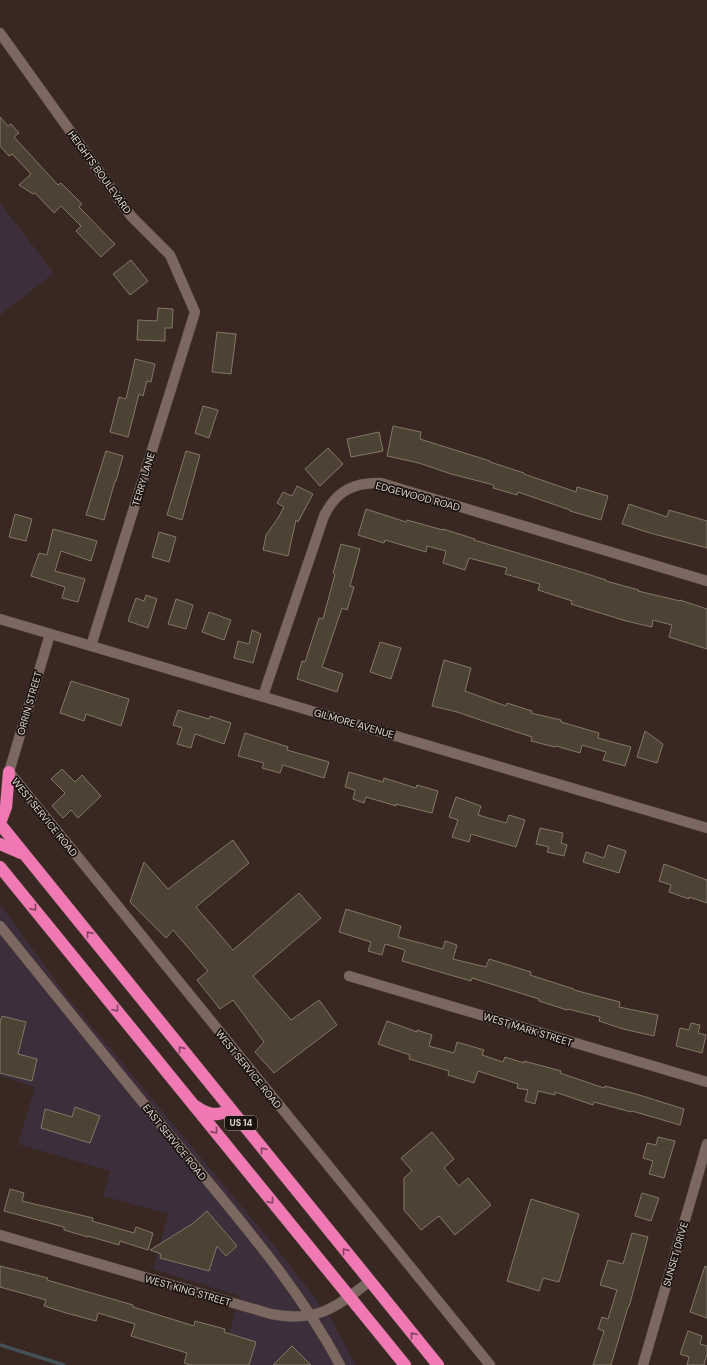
<svg xmlns="http://www.w3.org/2000/svg" width="707" height="1365" viewBox="0 0 707 1365" font-family="'DM Sans',sans-serif">
<style>
.commercial{fill:#3c2e3b}
.lines{fill:none;stroke-linecap:round;stroke-linejoin:round}
.stream{stroke:#445056;stroke-width:3.5}
.building{fill:#4c4334;stroke:#837868}
.minor-casing{stroke:#52443e;stroke-width:11}
.highway-casing{stroke:#52443e;stroke-width:13}
.minor{stroke:#7b6860;stroke-width:10}
.highway{stroke:#f078b3;stroke-width:12}
.oneway{stroke:#854561}
.labels{text-anchor:middle;stroke-width:3.5;stroke-linejoin:round;paint-order:stroke}
.shield{fill:#1a120f;stroke:#a69c98;stroke-width:1}
.shield-label{font-size:9px;font-weight:bold;fill:#e2d7d3}
.street-label{font-size:10px;fill:#e2d7d3;stroke:#1a120f}
</style>
<rect width="100%" height="100%" fill="#382821"/>
<!-- commercial -->
<g class="commercial">
<polygon points="0,203 54,273 0,315"/>
<polygon points="0,904 69,999 273,1244 331,1319 356,1365 221,1365 239,1296 153,1269 168,1214 103,1196 110,1171 18,1144 35,1087 0,1076"/>
</g>
<g class="lines">
<!-- stream -->
<polyline class="stream" points="0,1345 64,1365"/>
</g>
<!-- building -->
<g class="building">
<polygon points="0,117 8,126 11,124 19,133 14,137 58,185 61,183 82,204 79,207 115,244 101,257 76,231 81,226 61,206 54,213 35,193 33,194 19,185 31,174 12,154 9,156 0,146"/>
<polygon points="131,260 148,281 130,295 113,274"/>
<polygon points="158,308 173,309 172,328 165,328 165,341 137,340 138,320 157,321"/>
<polygon points="217,332 236,334 231,374 212,372"/>
<polygon points="135,359 155,364 151,382 147,381 143,396 139,394 128,437 110,432 119,397 126,399"/>
<polygon points="203,406 218,410 209,438 195,433"/>
<polygon points="393,426 421,432 420,439 490,461 490,462 524,473 524,474 576,492 577,487 608,496 601,520 570,511 570,510 518,492 517,495 493,488 494,485 451,474 419,463 387,456"/>
<polygon points="379,432 383,451 351,457 347,439"/>
<polygon points="328,448 343,464 320,486 305,469"/>
<polygon points="106,451 123,456 116,481 115,481 104,520 86,515"/>
<polygon points="186,451 200,455 182,520 167,515"/>
<polygon points="297,486 313,494 298,522 296,520 288,556 263,550 266,535 278,518 284,507 277,503 283,492 292,496"/>
<polygon points="629,504 667,517 669,510 707,521 707,548 650,533 622,524"/>
<polygon points="366,509 406,522 407,520 443,530 443,529 475,539 474,540 581,572 606,580 606,581 639,590 638,591 680,601 680,600 707,609 707,649 669,637 672,625 653,620 652,627 626,621 571,604 572,601 538,590 540,584 505,574 507,568 469,558 465,570 443,563 446,551 427,546 426,552 385,540 384,543 358,535"/>
<polygon points="15,514 32,519 26,541 9,537"/>
<polygon points="53,529 97,541 91,561 61,551 55,571 85,579 78,602 62,598 65,587 31,576 39,553 47,555"/>
<polygon points="159,532 176,537 169,562 152,557"/>
<polygon points="341,544 360,549 350,586 354,587 347,610 342,608 322,667 343,674 337,692 297,679 302,661 305,662 319,618 323,619 335,574 333,573"/>
<polygon points="146,595 157,599 148,628 128,621 136,598 144,601"/>
<polygon points="176,599 193,605 186,629 168,624"/>
<polygon points="209,612 231,620 224,640 202,632"/>
<polygon points="252,630 261,634 253,663 234,658 238,641 249,644"/>
<polygon points="380,642 401,648 391,679 370,672"/>
<polygon points="444,660 471,668 465,691 506,706 507,703 532,711 531,713 561,720 561,722 599,733 598,738 631,747 625,766 603,760 606,752 582,745 580,753 556,746 555,747 531,741 532,737 492,724 457,712 432,706"/>
<polygon points="71,681 129,699 121,726 86,714 84,721 60,713"/>
<polygon points="178,710 209,719 210,716 231,723 224,744 195,734 191,748 177,744 182,728 173,725"/>
<polygon points="645,731 663,744 657,763 637,757"/>
<polygon points="245,733 288,747 287,750 329,762 324,778 283,765 280,773 262,768 264,763 238,756"/>
<polygon points="62,769 75,782 82,775 101,796 78,818 71,810 63,818 52,806 65,793 51,779"/>
<polygon points="349,772 383,782 384,778 416,788 417,785 438,791 432,813 396,804 396,806 366,797 364,803 353,799 355,790 345,787"/>
<polygon points="456,797 481,806 478,815 506,823 509,815 525,820 516,847 471,834 469,842 452,837 458,820 449,817"/>
<polygon points="540,828 563,833 561,843 567,845 564,856 547,852 549,847 536,844"/>
<polygon points="233,840 249,863 196,907 233,950 299,893 321,918 253,976 291,1020 319,1000 337,1025 274,1073 255,1052 264,1042 233,1000 220,1009 197,980 208,971 173,930 166,938 130,902 144,862 168,889"/>
<polygon points="608,845 626,851 619,873 583,862 586,852 604,858"/>
<polygon points="664,864 707,880 707,903 689,897 689,899 669,892 671,885 659,881"/>
<polygon points="346,909 401,926 398,937 443,949 445,941 457,945 453,959 486,967 489,959 531,972 530,975 574,989 574,990 620,1002 619,1007 658,1015 654,1036 623,1029 599,1021 600,1017 568,1009 567,1010 539,1001 539,999 472,978 471,981 402,961 405,950 385,944 382,955 368,951 371,942 339,932"/>
<polygon points="2,1016 26,1022 18,1054 37,1059 32,1081 0,1073 0,1023"/>
<polygon points="387,1021 417,1032 417,1030 432,1035 429,1046 454,1053 457,1042 484,1050 482,1055 503,1062 505,1057 524,1063 524,1061 561,1071 560,1073 604,1088 605,1086 636,1094 684,1109 680,1125 632,1111 631,1112 594,1102 593,1105 555,1092 555,1095 538,1091 535,1104 525,1101 528,1090 517,1088 518,1084 478,1071 474,1083 448,1075 449,1071 409,1059 410,1055 378,1044"/>
<polygon points="691,1023 700,1025 698,1033 706,1035 702,1053 676,1046 680,1028 689,1030"/>
<polygon points="75,1107 100,1116 90,1143 41,1128 45,1109 72,1117"/>
<polygon points="432,1132 454,1159 444,1168 459,1186 468,1178 491,1205 455,1235 439,1216 421,1230 404,1210 404,1178 412,1171 401,1158"/>
<polygon points="658,1137 675,1141 664,1178 649,1174 653,1161 643,1158 647,1143 656,1145"/>
<polygon points="10,1189 24,1193 22,1201 93,1218 92,1221 134,1233 136,1227 153,1233 148,1250 120,1241 119,1245 88,1236 88,1237 64,1230 64,1227 4,1211"/>
<polygon points="642,1193 659,1198 651,1221 635,1216"/>
<polygon points="531,1199 579,1214 559,1282 543,1278 539,1291 507,1281"/>
<polygon points="207,1211 237,1246 226,1256 217,1246 209,1271 160,1258 161,1254 150,1250 192,1224"/>
<polygon points="632,1233 648,1237 629,1307 628,1307 611,1365 593,1365 604,1331 598,1329 602,1317 608,1319 617,1290 600,1285 608,1260 623,1264"/>
<polygon points="0,1266 48,1278 47,1280 133,1305 133,1307 194,1326 195,1321 225,1329 224,1332 256,1342 249,1365 190,1365 184,1363 187,1353 131,1336 135,1324 98,1313 96,1321 66,1313 44,1306 46,1300 0,1287"/>
<polygon points="705,1266 707,1267 707,1318 690,1312"/>
<polygon points="688,1331 702,1336 700,1344 707,1346 707,1354 704,1365 687,1365 689,1357 680,1354"/>
<polygon points="292,1346 311,1365 273,1365"/>
</g>
<g class="lines">
<defs>
<g id="minor">
<polyline points="0,33 131,216 170,255 195,312 91,646"/>
<polyline points="0,619 707,828"/>
<polyline points="50,634 9,772 490,1365"/>
<path d="M263,696L324,516C336,491 354,482 381,483L707,581"/>
<path d="M0,926C62,1003 124,1080 187,1156C242,1223 299,1288 340,1365"/>
<polyline points="349,976 707,1082"/>
<path d="M0,1235L271,1314C317,1323 335,1308 370,1281"/>
<polyline points="643,1365 707,1144"/>
</g>
<g id="highway">
<polyline points="0,823 6,807 9,772"/>
<polyline points="0,824 438,1365"/>
<polyline points="0,844 21,853"/>
<polyline points="0,867 405,1365"/>
<path d="M197,1107C208,1115 219,1117 230,1109"/>
</g>
</defs>
<!-- minor casing -->
<use href="#minor" class="minor-casing"/>
<!-- highway casing -->
<use href="#highway" class="highway-casing"/>
<!-- minor -->
<use href="#minor" class="minor"/>
<!-- highway -->
<use href="#highway" class="highway"/>
</g>
<!-- one-way arrows -->
<defs><path id="oneway-chevron" d="M-2-3.5L2.5 0L-2 3.5" fill="none" stroke-width="1.6" stroke-linecap="round" stroke-linejoin="round"/></defs>
<g class="oneway">
<use href="#oneway-chevron" transform="translate(34 908) rotate(51)"/>
<use href="#oneway-chevron" transform="translate(89 934) rotate(-129)"/>
<use href="#oneway-chevron" transform="translate(116 1009) rotate(51)"/>
<use href="#oneway-chevron" transform="translate(181 1049) rotate(-129)"/>
<use href="#oneway-chevron" transform="translate(215 1131) rotate(51)"/>
<use href="#oneway-chevron" transform="translate(263 1150) rotate(-129)"/>
<use href="#oneway-chevron" transform="translate(271 1201) rotate(51)"/>
<use href="#oneway-chevron" transform="translate(345 1251) rotate(-129)"/>
<use href="#oneway-chevron" transform="translate(413 1335) rotate(-129)"/>
</g>
<g class="labels">
<!-- shield labels -->
<rect class="shield" x="225" y="1116" width="32" height="14" rx="3"/>
<g class="shield-label">
<text x="241" y="1126">US 14</text>
</g>
<!-- street labels -->
<g class="street-label">
<text transform="translate(100 172) rotate(54)" y="4">HEIGHTS BOULEVARD</text>
<text transform="translate(143 479) rotate(-73)" y="4">TERRY LANE</text>
<text transform="translate(418 496) rotate(15)" y="4">EDGEWOOD ROAD</text>
<text transform="translate(29 703) rotate(-74)" y="4">ORRIN STREET</text>
<text transform="translate(354 723) rotate(16)" y="4">GILMORE AVENUE</text>
<text transform="translate(45 817) rotate(51)" y="4">WEST SERVICE ROAD</text>
<text transform="translate(528 1029) rotate(17)" y="4">WEST MARK STREET</text>
<text transform="translate(249 1069) rotate(51)" y="4">WEST SERVICE ROAD</text>
<text transform="translate(175 1142) rotate(51)" y="4">EAST SERVICE ROAD</text>
<text transform="translate(675 1254) rotate(-74)" y="4">SUNSET DRIVE</text>
<text transform="translate(188 1290) rotate(16)" y="4">WEST KING STREET</text>
</g>
</g>
</svg>
